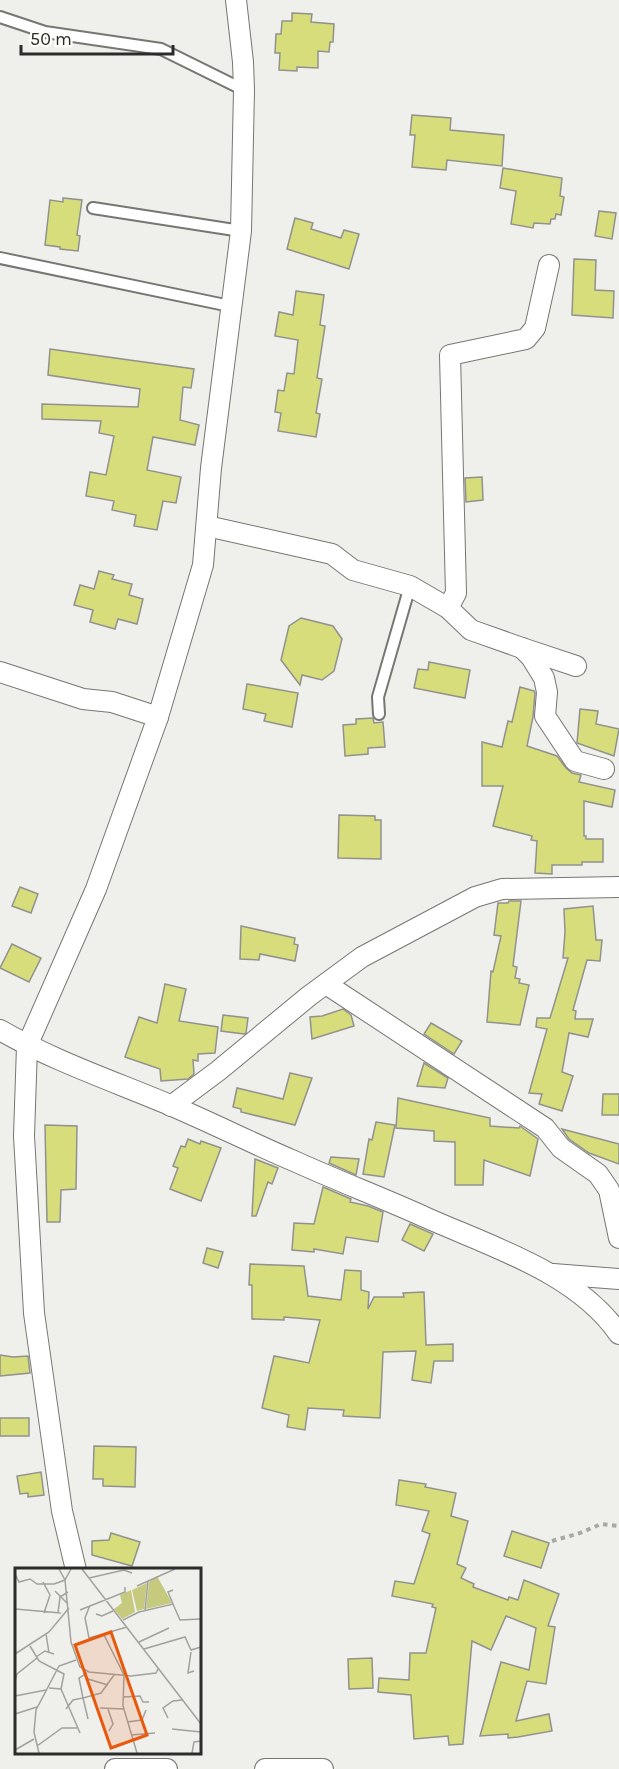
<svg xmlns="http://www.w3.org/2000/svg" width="619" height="1769" viewBox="0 0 619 1769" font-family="Karla,sans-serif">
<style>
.building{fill:#d8dd7b;stroke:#91928e;stroke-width:1.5}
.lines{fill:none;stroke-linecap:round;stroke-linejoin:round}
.lane-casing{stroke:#767672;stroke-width:14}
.street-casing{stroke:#767672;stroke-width:22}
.path{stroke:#a8a9a5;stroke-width:4;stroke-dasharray:4.5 4.5;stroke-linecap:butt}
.lane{stroke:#fff;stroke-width:10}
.street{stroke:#fff;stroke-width:20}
.inset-road{fill:none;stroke:#a1a19e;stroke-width:1.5}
.view{fill:#e8590c;fill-opacity:0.15;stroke:#e8590c;stroke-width:3}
.inset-edge{fill:none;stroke:#2b2b2a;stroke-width:3}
</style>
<rect width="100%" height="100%" fill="#eff0eb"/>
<!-- building -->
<g class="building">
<polygon points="292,13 312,14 311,22 334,24 333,42 330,42 329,52 318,51 318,68 297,67 297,71 279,70 280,53 275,53 276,34 281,34 282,21 292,21"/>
<polygon points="412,115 451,118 450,130 504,135 502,166 447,160 446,170 412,167 415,135 410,135"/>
<polygon points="503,168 562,178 560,196 564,197 561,215 556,214 555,219 551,219 550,224 534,223 533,228 511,224 516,191 500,188"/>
<polygon points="63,198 82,200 77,235 80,236 78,251 60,249 60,247 45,245 50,200 63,202"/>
<polygon points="599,211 616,213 612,239 595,236"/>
<polygon points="295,218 313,223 311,229 341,238 344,230 359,234 349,269 287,249"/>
<polygon points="574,259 596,260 595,290 614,291 613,318 572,315"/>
<polygon points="296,291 324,295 320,325 325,326 317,378 322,379 316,413 320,414 316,437 278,431 281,413 275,412 278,390 284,391 287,373 294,374 298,340 275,336 279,312 293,315"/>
<polygon points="50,349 194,369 191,388 183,387 180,420 199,425 195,445 153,437 147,470 181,477 176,503 163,501 157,530 134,526 136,515 112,510 114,501 86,496 90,472 106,475 114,436 99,433 101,421 42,419 42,404 138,407 140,389 48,375"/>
<polygon points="482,477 483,500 466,502 465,478"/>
<polygon points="99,571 114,575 112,579 132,584 129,595 143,599 137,624 118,619 115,629 90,622 93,610 74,605 80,585 94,589"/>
<polygon points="301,618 333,626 342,639 334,671 322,680 302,675 300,685 281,660 289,626"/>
<polygon points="429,662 470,670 465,698 414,688 418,669 428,670"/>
<polygon points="247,684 298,693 292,727 264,721 266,714 243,709"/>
<polygon points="520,687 534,691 535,693 533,717 527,746 557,756 566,768 572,773 581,775 579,782 615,790 612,807 584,801 584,836 586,836 586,839 603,839 603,862 582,862 582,865 552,865 552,874 535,873 537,841 531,840 532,836 493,826 503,786 482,786 482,742 502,747 508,721 512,722"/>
<polygon points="580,709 598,711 596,724 619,729 614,756 577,743"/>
<polygon points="373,718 374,723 383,722 385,747 368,748 368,754 345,756 343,725 356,724 356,719"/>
<polygon points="339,815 375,816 375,820 381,820 381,859 338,858"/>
<polygon points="20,887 38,894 31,913 12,906"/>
<polygon points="509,901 521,901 513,966 517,967 515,978 520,979 519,983 529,985 520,1025 487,1022 491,971 493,972 501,936 494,935 498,903 508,903"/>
<polygon points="593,906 596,940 602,940 600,961 587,960 573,1010 576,1011 575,1019 593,1019 588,1037 569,1033 562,1072 573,1076 562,1111 539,1104 542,1094 529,1093 547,1029 536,1027 537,1018 550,1018 568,958 563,958 565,932 564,909"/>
<polygon points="241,926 295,938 294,944 298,945 295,961 260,954 259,960 240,959"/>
<polygon points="12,944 41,958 29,982 0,968"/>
<polygon points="165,984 186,989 179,1021 218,1027 215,1053 198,1054 198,1061 193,1060 194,1074 188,1079 161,1081 160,1069 125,1057 139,1017 157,1023"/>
<polygon points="343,1009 351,1015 354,1026 312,1039 310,1017 322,1016"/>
<polygon points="223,1015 248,1018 246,1033 244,1034 221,1031"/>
<polygon points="431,1023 462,1041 454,1054 424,1034"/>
<polygon points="424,1063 448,1078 445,1088 417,1086"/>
<polygon points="290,1073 312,1078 295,1125 241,1112 241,1109 233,1107 237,1088 283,1099"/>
<polygon points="603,1094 619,1094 619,1115 602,1115"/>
<polygon points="398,1098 490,1118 490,1126 519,1128 520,1126 538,1139 530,1176 484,1160 483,1185 455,1185 455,1142 434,1141 434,1131 396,1128"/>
<polygon points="376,1122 395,1125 384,1177 363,1174 369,1139 372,1140"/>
<polygon points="45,1125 77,1126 76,1189 61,1190 60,1222 47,1222"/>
<polygon points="562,1129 619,1144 619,1164 589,1153 569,1139"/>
<polygon points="188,1139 200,1144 201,1141 221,1148 201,1201 170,1189 178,1168 173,1166 181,1146 185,1147"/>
<polygon points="331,1157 359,1159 356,1175 329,1163"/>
<polygon points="255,1159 278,1168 272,1184 268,1182 256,1216 252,1216"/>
<polygon points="323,1187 351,1199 350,1202 368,1206 383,1212 378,1242 346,1237 343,1254 314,1249 314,1252 292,1250 294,1223 314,1224"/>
<polygon points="410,1224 433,1234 424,1251 402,1240"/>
<polygon points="207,1248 223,1252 218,1268 203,1263"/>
<polygon points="250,1264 304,1266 308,1296 341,1300 345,1270 361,1271 361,1290 369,1292 368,1309 374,1297 404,1297 403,1293 424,1292 426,1345 453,1344 453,1361 434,1361 431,1383 412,1380 416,1351 383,1352 380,1418 343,1416 344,1410 308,1408 305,1430 287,1427 289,1415 262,1408 274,1356 309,1363 320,1320 284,1317 284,1320 252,1319 252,1285 249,1285"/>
<polygon points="0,1355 13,1357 28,1356 30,1373 0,1376"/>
<rect x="0" y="1418" width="29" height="18"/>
<polygon points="94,1446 136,1447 135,1487 103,1486 103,1479 93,1479"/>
<polygon points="41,1472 44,1495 28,1497 28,1493 20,1494 17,1476"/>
<polygon points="399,1480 426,1484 425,1487 456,1493 451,1516 468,1521 457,1564 466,1568 461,1578 474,1584 473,1587 508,1600 509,1597 518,1600 524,1580 559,1594 548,1626 555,1627 546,1684 527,1681 516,1721 549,1714 552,1731 518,1737 508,1738 508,1734 480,1736 501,1662 529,1670 536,1628 506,1616 491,1650 472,1641 463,1744 449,1745 448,1736 414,1739 411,1695 378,1692 379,1678 409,1680 410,1653 426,1653 436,1608 432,1607 433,1604 392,1596 395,1581 414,1584 430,1534 422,1531 429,1511 396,1505"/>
<polygon points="512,1531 549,1543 541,1568 504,1556"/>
<polygon points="111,1533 140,1542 132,1566 92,1555 92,1541 109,1540"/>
<polygon points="372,1658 373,1688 349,1689 348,1659"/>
</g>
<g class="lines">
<defs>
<g id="lane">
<polyline points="0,17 45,32 161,49 244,90"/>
<polyline points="93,208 241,231"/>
<polyline points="0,258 230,306"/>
<polyline points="379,714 378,697 410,586"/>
</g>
<g id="street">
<polyline points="207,526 332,554 353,570 410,586 448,608 471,630 522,648 576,666"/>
<polyline points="448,608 456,593 450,355 526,339 535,328 549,265"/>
<polyline points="522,648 531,657 544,678 547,692 545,716 575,761 604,769"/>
<polyline points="0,672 83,699 112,702 158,717"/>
<polyline points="326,984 545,1128 561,1148 598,1174 609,1190 619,1238"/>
<path d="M0,1030C54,1061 113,1081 170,1105C212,1123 252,1143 294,1161C338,1181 383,1198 427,1218C492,1247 577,1273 619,1334"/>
<polyline points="171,1106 218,1071 309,996 362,957 475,897 502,889 619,887"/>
<polyline points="553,1274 619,1279"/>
<polyline points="76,1570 62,1511 34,1313 24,1136 27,1046 96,889 158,717 203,565 211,468 241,231 244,90 243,62 236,0"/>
<polyline points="115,1769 167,1769"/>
<polyline points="265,1769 323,1769"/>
</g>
</defs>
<!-- lane casing -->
<use href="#lane" class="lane-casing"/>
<!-- street casing -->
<use href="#street" class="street-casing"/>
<!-- path -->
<polyline class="path" points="552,1541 580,1533 601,1524 619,1526"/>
<!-- lane -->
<use href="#lane" class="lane"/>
<!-- street -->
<use href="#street" class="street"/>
</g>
<!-- overview -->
<g transform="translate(15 1568)">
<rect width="186" height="186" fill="#eff0eb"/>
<path d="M142,8L157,35L131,41L134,14ZM132,15L129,41L122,43L117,22ZM116,22L120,44L107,51L99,41L107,35L105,27Z" fill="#c6ca7f"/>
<path class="inset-road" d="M56,1L50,12L56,74L65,99L74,104L116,108L141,105L143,101M67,1L186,156M0,6L4,14L15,11L22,16H39L50,12L44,1M74,10L109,2L117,5M28,14L35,27L29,45M122,18L160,1M40,23L53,36M158,36L153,24L158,22M75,37L70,50L74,70L112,59M0,41L46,45M65,42L110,24V19M130,42L133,13M43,45L45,29L53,24M81,46L87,48L98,43M108,52L124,44L158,36L165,52L186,51M31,66L34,85M89,67L109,107L108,138L122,185M124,74L154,60M15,78L24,93L49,106L46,121M129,81L170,69L176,82L186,79M176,84L173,105L179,103M0,86L34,64L54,40M21,89L30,83L39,86M69,105L73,111L93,117M0,113L2,106L22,90M34,120L46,121L65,165M0,128L31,122M108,129L125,128L128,134H134M85,140L109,141M51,141L58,132L68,130L64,110L72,105M93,141L98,156L94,163M0,146L22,139M153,150L148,140L158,133L167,132M73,151L68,130L86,125L99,107M112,154L127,152L131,142M157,161L186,164M116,167L140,165M22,178L47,160H62M0,182L19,171M24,185L19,164L21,142L44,98L61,92M177,185L179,174L186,173"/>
<path class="view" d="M96,64L132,167L96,180L60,77Z"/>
<rect width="186" height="186" class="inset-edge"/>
</g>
<!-- scale -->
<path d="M21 45v9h152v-9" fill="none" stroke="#2b2b2a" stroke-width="3"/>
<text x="30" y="45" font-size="18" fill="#2b2b2a" stroke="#fdfdf9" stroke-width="4.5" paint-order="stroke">50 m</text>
</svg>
